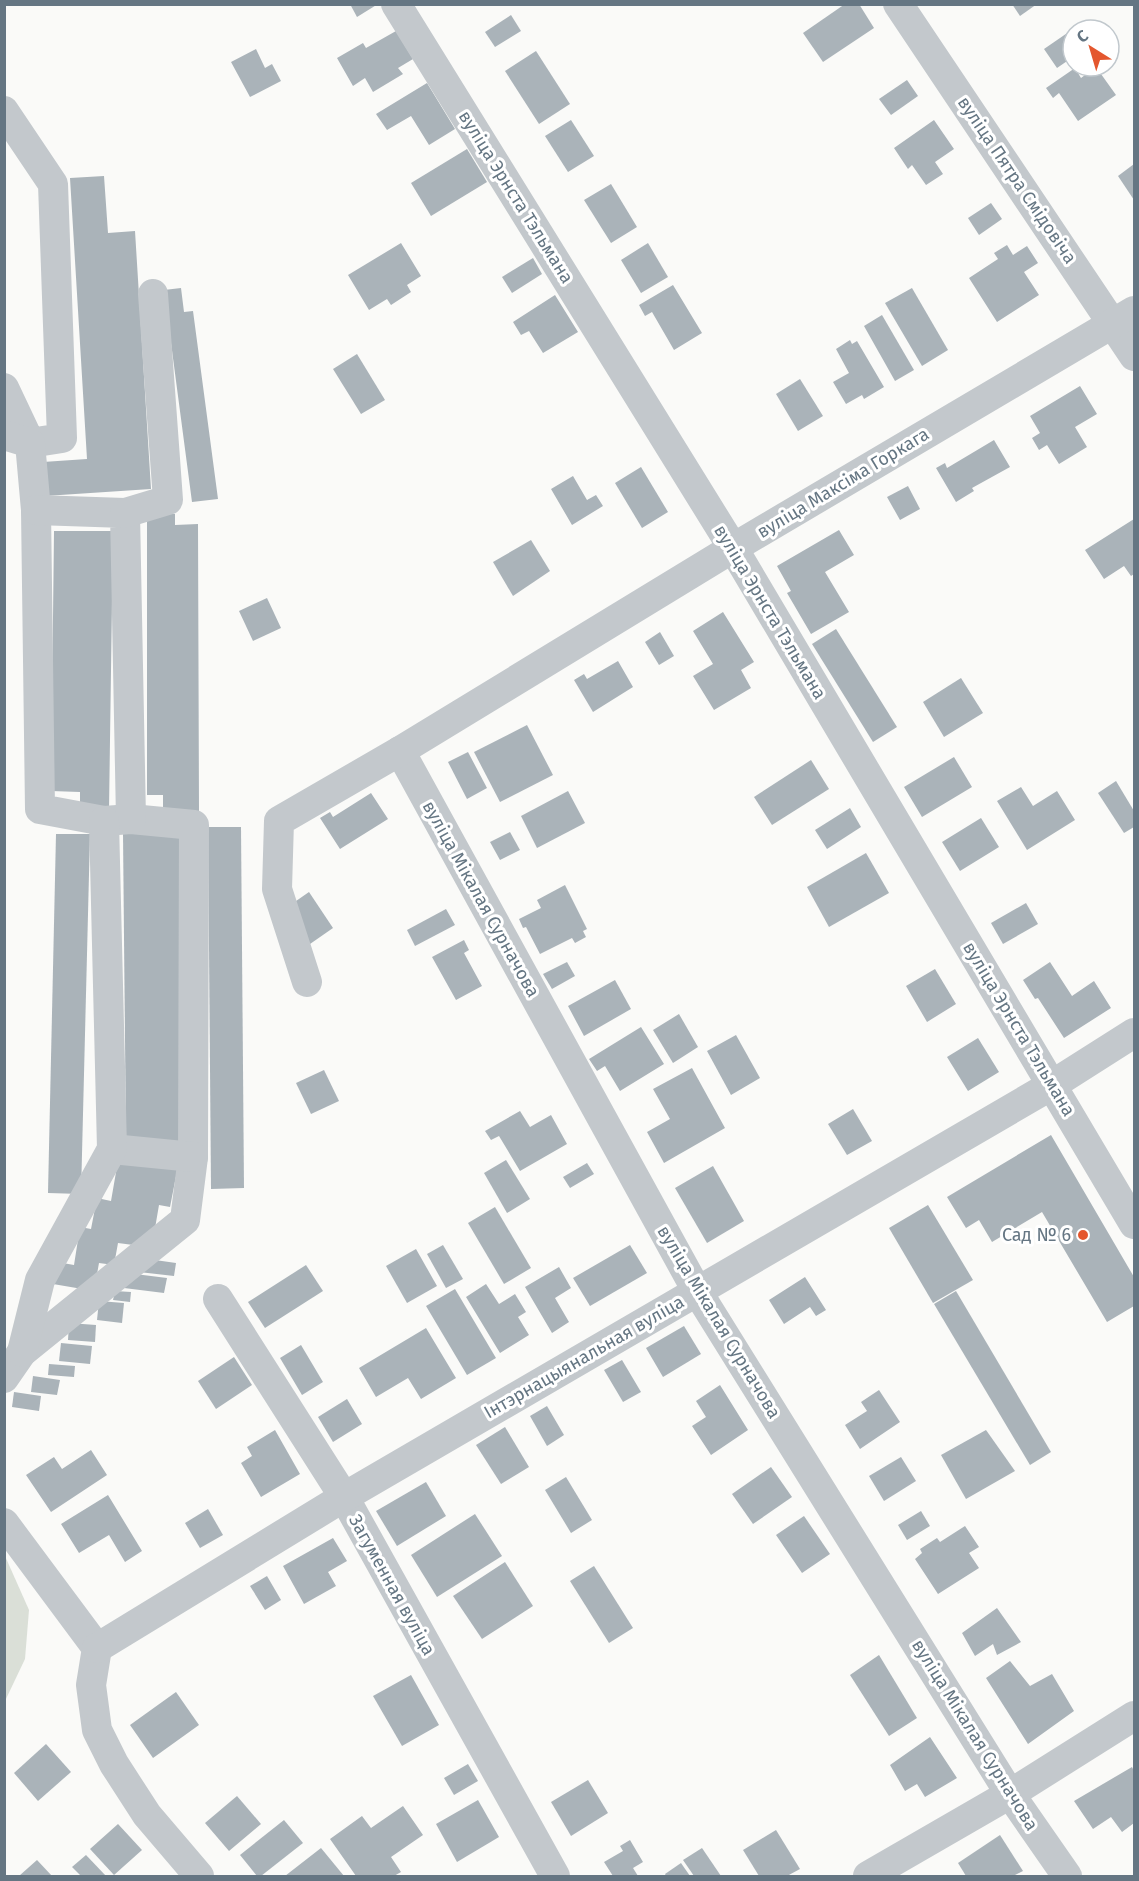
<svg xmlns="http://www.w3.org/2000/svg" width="1139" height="1881" viewBox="0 0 1139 1881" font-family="'Fira Sans',sans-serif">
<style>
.green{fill:#dadfd7}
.building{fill:#aab3b9}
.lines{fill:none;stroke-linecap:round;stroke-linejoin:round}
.minor{stroke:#c3c8cc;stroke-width:30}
.poi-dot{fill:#e4572e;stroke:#fff;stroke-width:2}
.labels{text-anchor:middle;stroke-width:6;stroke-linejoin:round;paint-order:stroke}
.street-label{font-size:18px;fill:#657683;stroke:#fff}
.poi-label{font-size:18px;fill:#657683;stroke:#fff;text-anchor:end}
</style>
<rect width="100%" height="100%" fill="#fafaf8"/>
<!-- green -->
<polygon class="green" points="5,1556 29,1610 25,1659 5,1701"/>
<!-- building -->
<g class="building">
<polygon points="350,4 378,4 357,17"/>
<polygon points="845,4 859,4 874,28 823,62 803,33"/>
<polygon points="1012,4 1037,4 1020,16"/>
<polygon points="511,15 521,31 495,47 485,32"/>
<polygon points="1076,27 1078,30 1073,30 1073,57 1057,68 1044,49"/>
<polygon points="396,31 413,59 398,68 403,74 373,92 365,78 353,86 337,58 363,43 366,48"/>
<polygon points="256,49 265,68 272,64 281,81 250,97 231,62"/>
<polygon points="536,51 570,104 539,124 505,71"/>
<polygon points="1096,67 1116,95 1078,121 1059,93 1053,98 1046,88 1075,68 1081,78"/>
<polygon points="907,80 918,96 891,115 879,99"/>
<polygon points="427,83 455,129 429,145 411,116 387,130 376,114"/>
<polygon points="571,120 594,156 568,172 545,136"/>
<polygon points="934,120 954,149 935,162 943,174 926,185 912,165 908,169 894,148"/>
<polygon points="467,149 487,182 431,216 411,183"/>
<polygon points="1134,164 1134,200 1118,176"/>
<polygon points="104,176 108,233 135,231 151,489 45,496 43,462 87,459 70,178"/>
<polygon points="611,184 637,227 611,243 584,200"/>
<polygon points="991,203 1002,219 979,235 968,218"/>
<polygon points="401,243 421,276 407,285 411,292 391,305 387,299 369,310 348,275"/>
<polygon points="648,243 668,277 641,293 621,260"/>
<polygon points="1007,245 1013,255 1027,246 1038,263 1024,272 1039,295 997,322 969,278 998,259 994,253"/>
<polygon points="533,258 542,274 512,293 502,277"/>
<polygon points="673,285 702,333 674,350 652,312 645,316 639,305"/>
<polygon points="181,288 184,312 193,311 218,499 192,502 164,290"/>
<polygon points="912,288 948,350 922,366 885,303"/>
<polygon points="555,295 578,332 543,353 529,331 521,335 513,322"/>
<polygon points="882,315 914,370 895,381 864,326"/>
<polygon points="850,340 852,344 857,341 884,387 864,399 862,395 846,404 833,382 849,373 836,349"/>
<polygon points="357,354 385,400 361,414 333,369"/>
<polygon points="800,379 823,416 798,431 776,394"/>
<polygon points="1080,386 1097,414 1075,427 1087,447 1059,464 1047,445 1039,450 1032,438 1040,433 1030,416"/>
<polygon points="994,440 1010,467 972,488 974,491 956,502 936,468 945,463 947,468"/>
<polygon points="641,467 668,512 642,528 615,483"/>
<polygon points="573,476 587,500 596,495 603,506 572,525 551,489"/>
<polygon points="908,486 920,509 900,520 887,497"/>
<polygon points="147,514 175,514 175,525 198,524 199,812 163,812 163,795 147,795"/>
<polygon points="1134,519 1134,574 1131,576 1124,566 1104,579 1085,550"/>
<polygon points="839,530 854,555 825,572 849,612 811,634 787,593 791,591 777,566"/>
<polygon points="54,531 113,531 109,810 80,810 80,792 51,791"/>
<polygon points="531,540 550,571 513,596 493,562"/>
<polygon points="267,598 281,628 253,641 239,611"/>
<polygon points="723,612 754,662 741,670 751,688 714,710 693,676 713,664 693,631"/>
<polygon points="836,629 897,727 873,742 812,644"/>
<polygon points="660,632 674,656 659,665 645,642"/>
<polygon points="618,661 633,687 593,712 574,680 584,674 587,679"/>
<polygon points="961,678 983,713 944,737 923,702"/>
<polygon points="527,725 553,775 500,802 474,752"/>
<polygon points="468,752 487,788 467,799 448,762"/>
<polygon points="954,757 972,787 922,817 904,787"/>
<polygon points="811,760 829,789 772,825 754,797"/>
<polygon points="1116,781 1134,811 1134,827 1124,833 1098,793"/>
<polygon points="1021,787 1033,806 1057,791 1075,820 1027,850 997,801"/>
<polygon points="568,791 585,823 537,848 521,816"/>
<polygon points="371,793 388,819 340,849 320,818 330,812 333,817"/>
<polygon points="850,808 861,827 827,849 815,830"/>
<polygon points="981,818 999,847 960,871 942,842"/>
<polygon points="208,827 241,827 244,1188 211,1189"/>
<polygon points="510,832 520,850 500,860 490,842"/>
<polygon points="123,833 182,833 185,1142 126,1142"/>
<polygon points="56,834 90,834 81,1194 48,1193"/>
<polygon points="866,853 889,893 829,927 807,887"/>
<polygon points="565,885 587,929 583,931 586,937 575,943 572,938 540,954 526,927 523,928 519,919 541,908 537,900"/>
<polygon points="309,892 333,928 310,944 286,908"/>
<polygon points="1026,903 1038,924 1003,944 991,923"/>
<polygon points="446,909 455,925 415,946 407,930"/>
<polygon points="464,940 469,950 464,953 482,986 456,1000 432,957"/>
<polygon points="567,962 575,976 552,989 543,974"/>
<polygon points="1050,962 1072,996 1094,981 1111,1008 1064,1038 1038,998 1035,999 1023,980"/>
<polygon points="935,969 956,1004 927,1022 906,986"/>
<polygon points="615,980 631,1009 584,1036 568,1006"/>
<polygon points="679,1014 698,1047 673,1063 653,1030"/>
<polygon points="641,1027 664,1064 620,1091 605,1066 597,1071 589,1059"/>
<polygon points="736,1035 760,1078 731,1095 707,1051"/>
<polygon points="978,1038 999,1072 968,1091 947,1057"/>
<polygon points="692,1068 725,1128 664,1163 647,1132 670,1119 653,1089"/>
<polygon points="324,1070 339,1101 311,1114 296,1083"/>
<polygon points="853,1109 872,1141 847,1155 828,1124"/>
<polygon points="520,1111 530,1127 551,1115 567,1144 520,1171 499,1136 491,1140 485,1131"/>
<polygon points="1051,1135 1134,1277 1134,1306 1107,1322 1042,1212 992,1242 979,1220 966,1228 947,1197"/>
<polygon points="119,1155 178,1166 170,1207 159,1205 153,1240 141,1246 118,1243 114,1265 99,1263 94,1291 53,1284 57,1262 74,1265 80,1227 91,1229 97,1198 111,1201"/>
<polygon points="506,1160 530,1199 507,1213 484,1173"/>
<polygon points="587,1163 594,1174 570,1188 563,1177"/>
<polygon points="713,1166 744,1221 707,1243 675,1188"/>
<polygon points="928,1205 973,1280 933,1303 889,1228"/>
<polygon points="495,1207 531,1268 504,1284 468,1223"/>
<polygon points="443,1245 463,1279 446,1288 427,1254"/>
<polygon points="630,1245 647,1273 590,1306 573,1278"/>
<polygon points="416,1249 437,1286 407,1303 386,1266"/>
<polygon points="141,1258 176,1263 174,1276 139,1272"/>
<polygon points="306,1265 323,1291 265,1328 248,1302"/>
<polygon points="559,1267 571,1288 555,1298 569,1322 552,1333 525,1287"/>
<polygon points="127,1273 167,1278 164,1293 124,1288"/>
<polygon points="805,1277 826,1310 816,1316 810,1307 784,1324 769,1300"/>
<polygon points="486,1284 499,1304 515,1294 526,1312 518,1317 529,1335 500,1353 466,1297"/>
<polygon points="455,1289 496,1358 467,1375 426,1306"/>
<polygon points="115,1291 131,1292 130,1302 113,1300"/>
<polygon points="956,1291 1051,1452 1030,1465 934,1304"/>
<polygon points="99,1301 124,1303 122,1323 97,1320"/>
<polygon points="69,1323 96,1325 95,1342 68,1340"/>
<polygon points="684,1326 701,1354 663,1377 646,1348"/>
<polygon points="426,1328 456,1378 421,1399 408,1378 376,1397 359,1368"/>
<polygon points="61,1343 92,1346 90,1364 59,1361"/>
<polygon points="301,1345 323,1382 302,1395 280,1358"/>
<polygon points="234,1357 252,1385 216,1409 198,1381"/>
<polygon points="622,1360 641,1392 623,1402 604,1370"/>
<polygon points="49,1364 75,1366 74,1377 48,1375"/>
<polygon points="33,1376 60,1380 57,1395 31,1392"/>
<polygon points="720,1385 748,1430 711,1455 692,1426 706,1417 696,1401"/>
<polygon points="879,1390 900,1422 860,1449 845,1425 867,1411 861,1402"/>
<polygon points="14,1392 41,1396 39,1411 12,1407"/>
<polygon points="347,1399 362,1424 333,1442 318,1417"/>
<polygon points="547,1406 564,1435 547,1446 530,1416"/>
<polygon points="505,1427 529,1467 501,1484 476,1445"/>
<polygon points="275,1430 300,1474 261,1497 241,1463 252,1456 247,1447"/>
<polygon points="986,1430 1015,1471 966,1499 941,1455"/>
<polygon points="91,1450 107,1475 51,1512 26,1475 54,1457 62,1469"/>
<polygon points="901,1457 916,1481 884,1501 869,1476"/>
<polygon points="771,1467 792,1497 753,1524 732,1494"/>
<polygon points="566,1477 592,1520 571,1533 545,1490"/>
<polygon points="426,1482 446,1516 397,1546 376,1511"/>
<polygon points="108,1495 142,1551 125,1562 109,1535 79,1553 61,1524"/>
<polygon points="208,1509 223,1535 200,1548 185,1523"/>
<polygon points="921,1511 930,1526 907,1540 898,1525"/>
<polygon points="475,1514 502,1556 437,1597 411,1555"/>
<polygon points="804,1516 830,1554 802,1573 776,1535"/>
<polygon points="965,1526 979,1547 969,1553 979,1568 938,1594 915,1559 922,1553 920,1549 937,1538 940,1542"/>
<polygon points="333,1538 347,1561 328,1572 336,1586 304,1604 283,1566"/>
<polygon points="505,1562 533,1606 482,1639 453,1596"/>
<polygon points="594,1566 633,1628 609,1643 570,1581"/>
<polygon points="267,1576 281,1600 265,1610 250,1586"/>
<polygon points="997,1608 1021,1642 997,1655 993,1644 975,1656 962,1633"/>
<polygon points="879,1655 917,1718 889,1736 850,1675"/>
<polygon points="1010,1661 1030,1686 1052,1674 1074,1711 1028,1744 986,1678"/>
<polygon points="411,1675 439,1725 402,1746 373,1696"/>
<polygon points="176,1692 199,1725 153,1758 130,1725"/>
<polygon points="930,1737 957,1778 925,1797 917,1784 905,1791 890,1765"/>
<polygon points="46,1744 71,1772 38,1801 14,1773"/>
<polygon points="468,1764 478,1781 454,1795 444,1778"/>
<polygon points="1132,1767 1134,1771 1134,1823 1122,1832 1111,1817 1093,1829 1074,1801"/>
<polygon points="588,1780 608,1813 571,1836 551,1802"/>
<polygon points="237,1796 261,1824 229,1851 205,1823"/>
<polygon points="478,1800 499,1837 457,1862 436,1824"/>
<polygon points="403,1806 423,1835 391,1857 401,1872 394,1876 356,1876 330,1839 362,1816 371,1828"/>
<polygon points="284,1820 303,1843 261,1876 257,1876 240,1855"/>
<polygon points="118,1824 142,1850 114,1875 90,1849"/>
<polygon points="776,1830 800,1869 787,1876 759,1876 743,1850"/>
<polygon points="1000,1835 1023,1871 1013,1876 966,1876 958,1863"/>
<polygon points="630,1840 643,1862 633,1868 638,1876 613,1876 604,1862 623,1851 620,1846"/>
<polygon points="321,1848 344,1876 285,1876"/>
<polygon points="702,1848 721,1876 694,1876 683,1860"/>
<polygon points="86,1855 106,1876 81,1876 72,1867"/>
<polygon points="37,1860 52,1876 19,1876"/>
<polygon points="681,1863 690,1876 666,1876 665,1874"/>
</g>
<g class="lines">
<!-- minor -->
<g class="minor">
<polyline points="396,4 733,548 1134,1224"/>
<polyline points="898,4 1134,356"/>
<polyline points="4,111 53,184 62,438 30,443 4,388"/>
<polyline points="4,435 30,443 36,510 40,809 104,821 131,819 194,825 193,1157 185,1220 22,1352 4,1378"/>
<polyline points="36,510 125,513 131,819"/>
<polyline points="125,513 168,500 153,294"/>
<polyline points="400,751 697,1291 1010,1794 1067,1876"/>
<polyline points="307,982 277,889 279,821 400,751 733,548 1134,311"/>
<polyline points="112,1149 193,1157"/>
<polyline points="218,1299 344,1497 555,1876"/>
<polyline points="22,1352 40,1280 112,1149 104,821"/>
<polyline points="4,1523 97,1648 91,1685 97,1730 114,1764 147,1815 199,1876"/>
<polyline points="97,1648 344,1497 1052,1085 1134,1033"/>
<polyline points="868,1876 1010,1794 1134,1716"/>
</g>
</g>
<!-- markers -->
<circle class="poi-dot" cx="1083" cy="1235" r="6"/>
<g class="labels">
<!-- street labels -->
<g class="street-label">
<text transform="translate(1017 180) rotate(56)" y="6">вуліца Пятра Смідовіча</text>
<text transform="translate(516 197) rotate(58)" y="6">вуліца Эрнста Тэльмана</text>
<text transform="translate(843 483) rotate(-31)" y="6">вуліца Максіма Горкага</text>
<text transform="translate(770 612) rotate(59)" y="6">вуліца Эрнста Тэльмана</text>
<text transform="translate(481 899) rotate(61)" y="6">вуліца Мікалая Сурначова</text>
<text transform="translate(1019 1029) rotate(59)" y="6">вуліца Эрнста Тэльмана</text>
<text transform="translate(719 1322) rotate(59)" y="6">вуліца Мікалая Сурначова</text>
<text transform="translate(584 1357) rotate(-30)" y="6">Інтэрнацыянальная вуліца</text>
<text transform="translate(392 1585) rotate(61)" y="6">Загуменная вуліца</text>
<text transform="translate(975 1735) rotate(58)" y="6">вуліца Мікалая Сурначова</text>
</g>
<!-- poi labels -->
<g class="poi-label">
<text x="1071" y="1241">Сад № 6</text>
</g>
</g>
<!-- border -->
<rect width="1139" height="1881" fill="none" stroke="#657683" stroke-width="12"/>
<!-- north arrow -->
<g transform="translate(1091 48) rotate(323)"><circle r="28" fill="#ffffff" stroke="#c1c8cd" stroke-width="1.5"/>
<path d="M0-4.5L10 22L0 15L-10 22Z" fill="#e4572e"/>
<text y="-9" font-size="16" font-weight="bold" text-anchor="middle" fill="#657683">С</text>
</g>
</svg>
